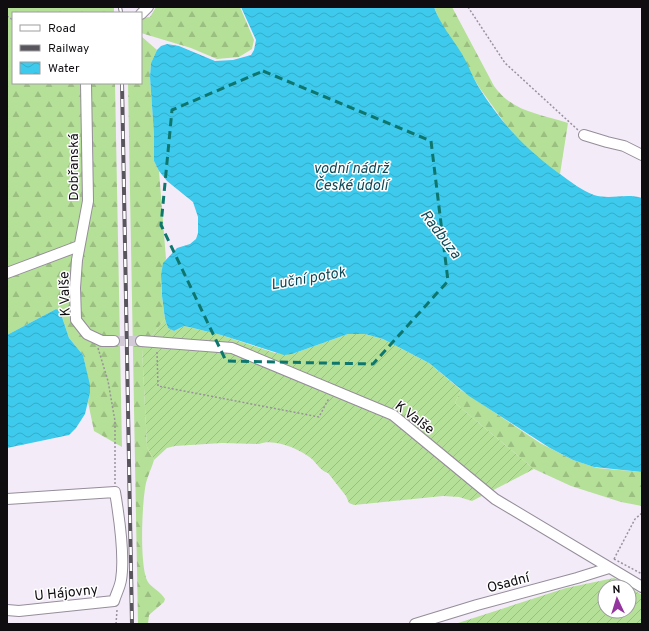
<svg xmlns="http://www.w3.org/2000/svg" width="649" height="631" viewBox="0 0 649 631" font-family="Overpass,sans-serif">
<style>
.forest{fill:url(#forest-firs)}
.garden{fill:url(#garden-furrows)}
.water{fill:url(#water-waves)}
.lines{fill:none;stroke-linecap:round;stroke-linejoin:round}
.minor-tunnel{stroke:#d2cad6;stroke-width:10;stroke-dasharray:10 5;stroke-linecap:butt}
.minor-casing{stroke:#958d9a;stroke-width:12}
.path{stroke:#99929c;stroke-width:1.5;stroke-dasharray:2 2;stroke-linecap:butt}
.minor{stroke:#fff;stroke-width:10}
.rail-casing{stroke:#59555c;stroke-width:4}
.rail{stroke:#fff;stroke-width:2.5;stroke-dasharray:8;stroke-linecap:butt}
.marked{fill:none;stroke:#0f766e;stroke-width:3;stroke-dasharray:8 5;stroke-linejoin:round}
.labels{text-anchor:middle;stroke-width:3;stroke-linejoin:round;paint-order:stroke}
.street-label{font-size:14px;fill:#100d11;stroke:#fff}
.water-label{font-size:15px;font-style:italic;fill:#0e4a57;stroke:#fff}
</style>
<defs>
<pattern id="forest-firs" width="22" height="20" patternUnits="userSpaceOnUse"><rect width="22" height="20" fill="#b5e097"/><path d="M5 1l3.5 6h-7zM16 11l3.5 6h-7z" fill="#9bbf81"/></pattern>
<pattern id="garden-furrows" width="10" height="10" patternUnits="userSpaceOnUse"><rect width="10" height="10" fill="#b5e097"/><path d="M-1 1l2-2M0 10L10 0M9 11l2-2" fill="none" stroke="#9bbf81"/></pattern>
<pattern id="water-waves" width="16" height="10" patternUnits="userSpaceOnUse"><rect width="16" height="10" fill="#3dcaec"/><path d="M0 5q4-4 8 0t8 0" fill="none" stroke="#35acc9"/></pattern>
</defs>
<rect width="100%" height="100%" fill="#f4ebf9"/>
<!-- forest -->
<g class="forest">
<polygon points="7,7 114,7 114,13 13,13 13,83 115,83 122,447 94,431 88,402 90,393 88,378 83,355 69,338 61,314 56,309 7,335"/>
<polygon points="156,7 240,7 254,40 252,49 239,57 217,59 191,48 141,33 141,18 150,17"/>
<path d="M434,7H452L494,86C512,112 540,114 568,123L560,174L540,160L517,138L506,125L479,87L440,21Z"/>
<path d="M141,36L157,50L151,63L150,77L154,135V161L159,171L166,259C157,273 163,302 165,319L142,348L147,447L154,460C152,467 148,475 146,483C142,501 139,567 148,582C151,587 161,592 165,599L164,602L149,615L148,624H138L128,83H141Z"/>
<polygon points="461,390 540,443 573,460 597,468 642,472 642,506 621,502 571,486 534,469 455,403"/>
</g>
<!-- garden -->
<g class="garden">
<path d="M165,319L168,328L174,331L184,326L189,327L221,335L275,353L292,354L348,334H365L383,339L429,363L461,390L455,403L534,469L472,501L459,497L443,496L354,505L349,503L346,496L328,473C321,471 317,464 312,459C300,449 274,438 259,444L222,443L175,446L167,448L154,460L147,447L142,348Z"/>
<polygon points="614,578 629,587 605,587 605,611 629,611 629,587 642,595 642,624 455,624 566,588"/>
</g>
<!-- water -->
<g class="water">
<path d="M241,7H434C440,24 452,38 462,54C468,64 472,76 478,86C501,123 525,149 560,174C571,182 581,190 594,195C610,200 626,193 642,198V472L594,467L573,460L550,448L469,396L429,363L383,339L365,334H348L292,354L284,355L221,335L189,327L184,326L174,331L168,328L165,319L162,296L161,275L163,263L177,248L190,244L196,239L198,233V217L193,202L167,181L159,171L154,161V135L150,77L151,63L157,50L161,46L167,44L179,46L215,61L233,60L251,55L254,50L256,40Z"/>
<polygon points="56,309 58,310 61,314 69,338 83,355 90,385 90,393 85,414 76,428 69,435 7,448 7,335"/>
</g>
<g class="lines">
<!-- minor-tunnel -->
<polyline class="minor-tunnel" points="114,341 141,341"/>
<defs>
<g id="minor">
<polyline points="141,14 148,7"/>
<polyline points="86,83 88,201 77,260 75,288 76,320 87,334 102,341 114,341"/>
<polyline points="584,135 607,142 624,146 642,155"/>
<polyline points="7,273 79,246"/>
<polyline points="141,341 232,348 393,415 495,499 642,587"/>
<path d="M7,499L115,492C119,516 125,556 121,580C120,587 116,594 114,601L19,611L7,610"/>
<polyline points="415,624 477,605 577,578 609,568"/>
</g>
</defs>
<!-- minor casing -->
<use href="#minor" class="minor-casing"/>
<!-- path -->
<g class="path">
<polyline points="468,7 505,63 578,130"/>
<polyline points="7,16 13,20"/>
<polyline points="98,348 108,381 115,421 115,484"/>
<polyline points="157,352 158,386 319,417 329,398"/>
<polyline points="614,559 635,519 642,513"/>
<polyline points="614,559 642,574"/>
<polyline points="116,624 117,610"/>
</g>
<!-- minor -->
<use href="#minor" class="minor"/>
<defs>
<g id="rail">
<polyline points="120,7 121,13"/>
<polyline points="122,83 132,624"/>
</g>
</defs>
<!-- rail casing -->
<use href="#rail" class="rail-casing"/>
<!-- rail -->
<use href="#rail" class="rail"/>
</g>
<!-- marked area -->
<path class="marked" d="M263,71L431,141L448,281L373,364L226,361L161,225L172,110Z"/>
<g class="labels">
<!-- street labels -->
<g class="street-label">
<text transform="translate(73 167) rotate(-90)" y="5">Dobřanská</text>
<text transform="translate(64 294) rotate(-92)" y="5">K Valše</text>
<text transform="translate(415 417) rotate(37)" y="5">K Valše</text>
<text transform="translate(508 582) rotate(-15)" y="5">Osadní</text>
<text transform="translate(66 592) rotate(-6)" y="5">U Hájovny</text>
</g>
<!-- water labels -->
<g class="water-label">
<text x="351" y="173">vodní nádrž<tspan x="351" dy="17">České údolí</tspan></text>
<text transform="translate(441 234) rotate(53)" y="5">Radbuza</text>
<text transform="translate(308 278) rotate(-10)" y="5">Luční potok</text>
</g>
</g>
<!-- border -->
<rect width="649" height="631" fill="none" stroke="#100d11" stroke-width="16"/>
<!-- legend -->
<rect x="12" y="12" width="130" height="72" fill="#ffffff" stroke="#9f9ea0"/>
<rect x="20" y="25" width="20" height="6" fill="#ffffff" stroke="#9f9ea0"/>
<text x="48" y="32" font-size="12" fill="#100d11">Road</text>
<rect x="20" y="45" width="20" height="6" fill="#59555c" stroke="#9f9ea0"/>
<text x="48" y="52" font-size="12" fill="#100d11">Railway</text>
<rect x="20" y="62" width="20" height="12" fill="url(#water-waves)" stroke="#9f9ea0"/>
<text x="48" y="72" font-size="12" fill="#100d11">Water</text>
<!-- north arrow -->
<g transform="translate(617 599) rotate(356)"><circle r="19" fill="#ffffff" stroke="#9f9ea0"/>
<path d="M0-3L7 15L0 10L-7 15Z" fill="#94359d"/>
<text y="-6" font-size="11" font-weight="bold" text-anchor="middle" fill="#100d11">N</text>
</g>
</svg>
